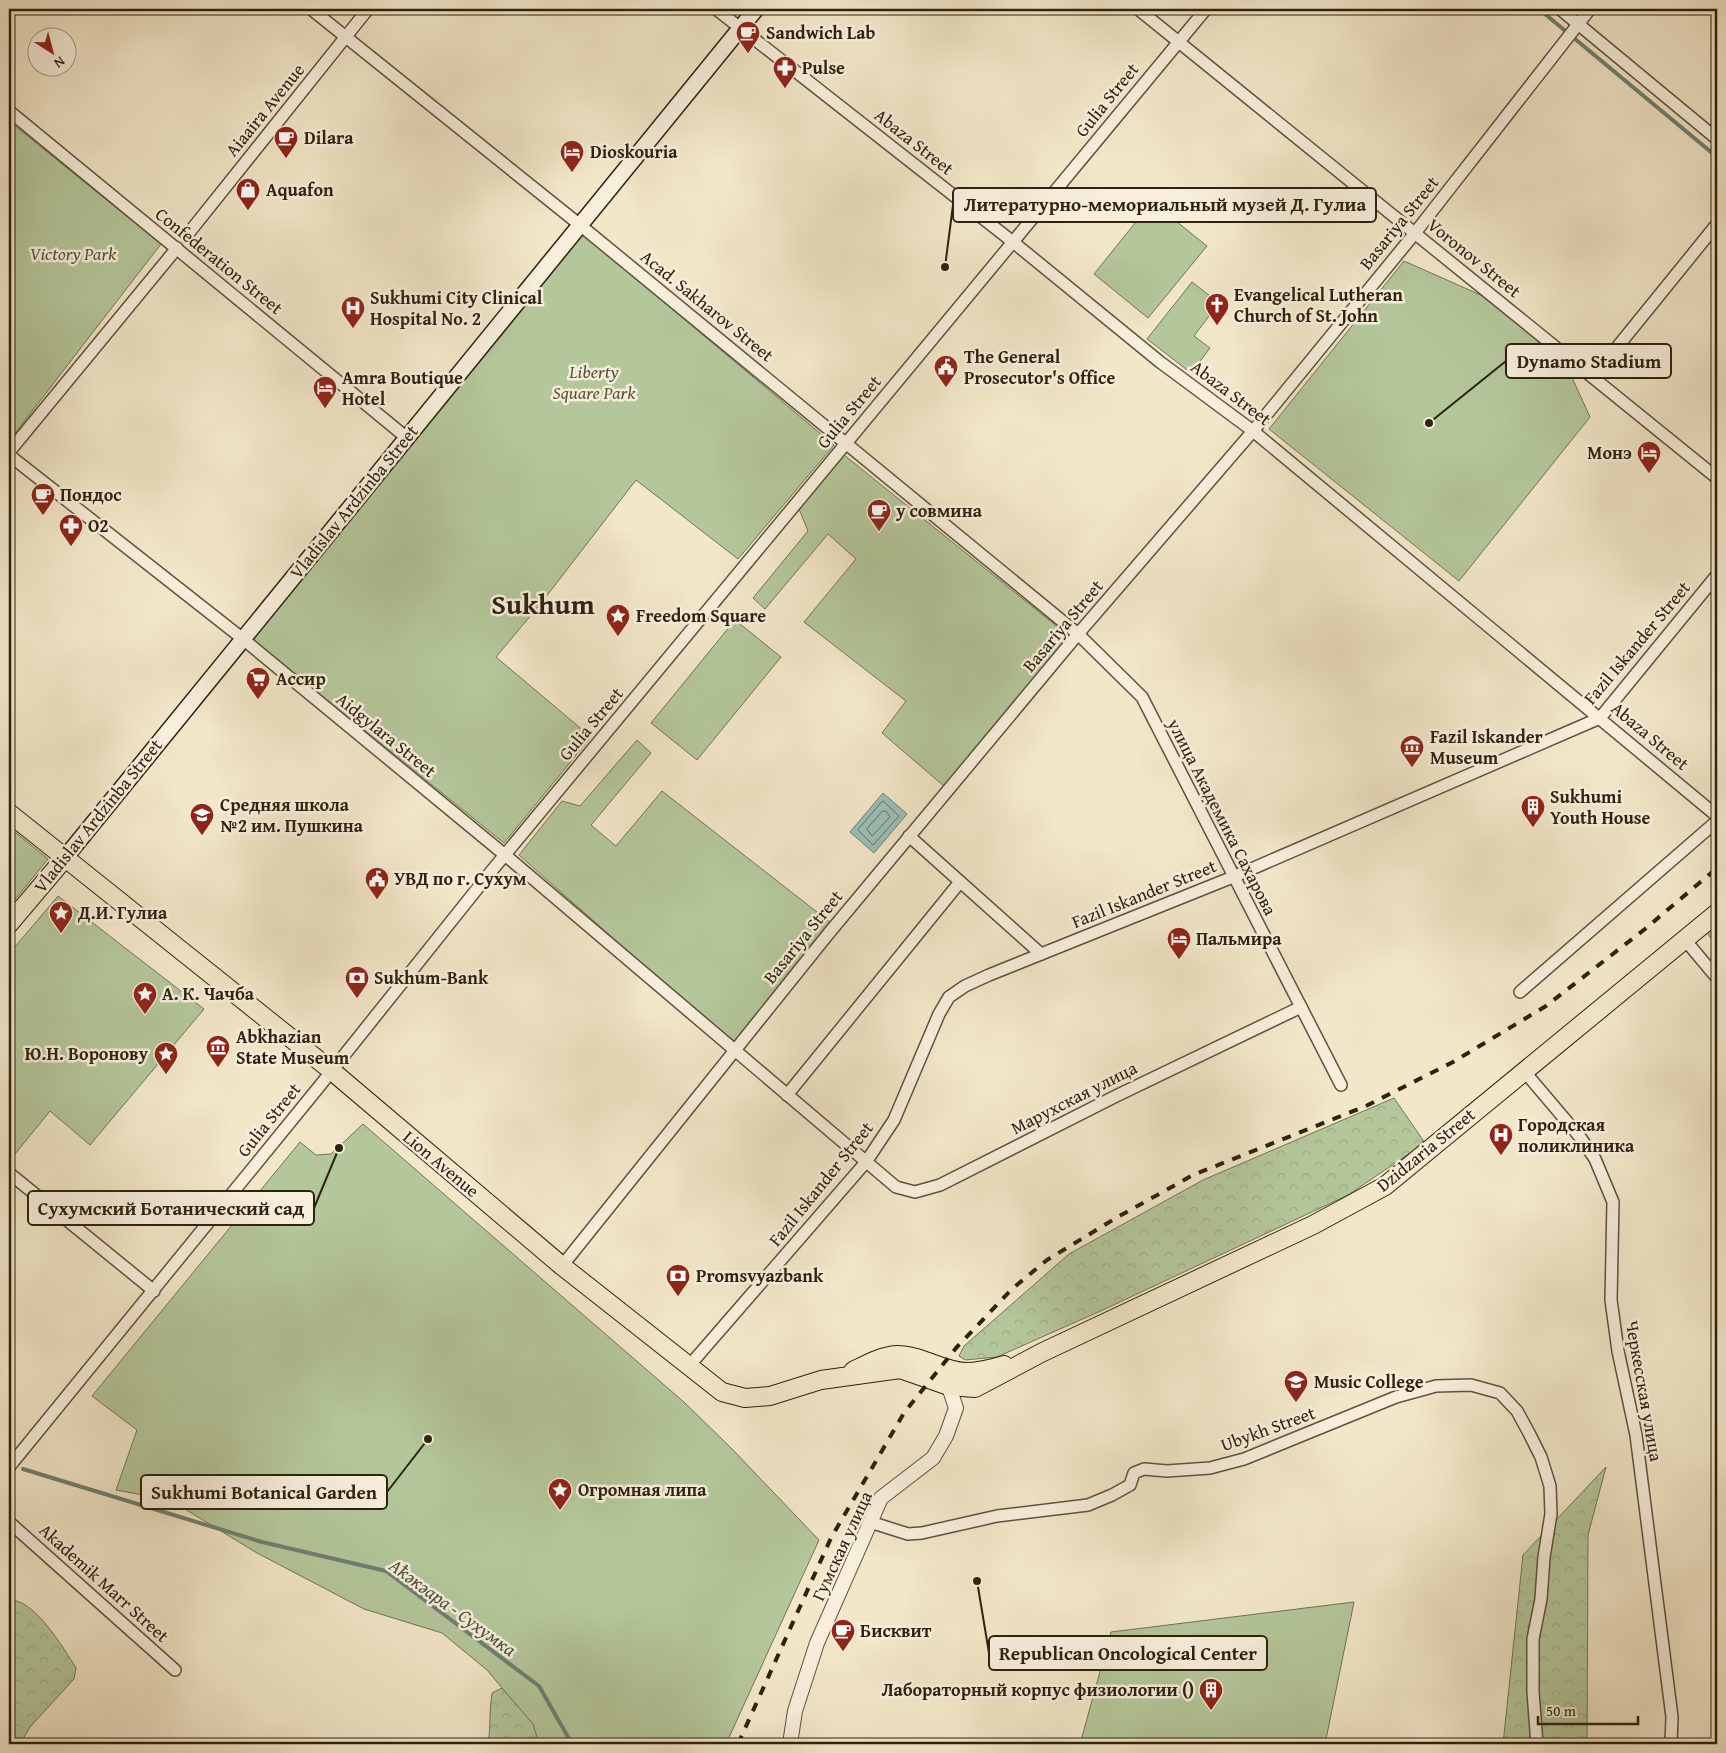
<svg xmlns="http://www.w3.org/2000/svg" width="1726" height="1753" viewBox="0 0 1726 1753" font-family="'Gentium Book Plus',serif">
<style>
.green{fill:#b4c79b;stroke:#717456}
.forest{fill:url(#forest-crowns);stroke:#717456}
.water{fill:#9bc0b6;stroke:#6f8074}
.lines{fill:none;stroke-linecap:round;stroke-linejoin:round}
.shore{stroke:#647063;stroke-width:1}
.stream{stroke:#6f8074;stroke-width:4}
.minor-casing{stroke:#5f523e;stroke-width:14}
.tertiary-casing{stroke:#5f523e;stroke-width:16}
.secondary-casing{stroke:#2e2110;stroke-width:18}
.trunk-casing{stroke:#2e2110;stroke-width:20}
.minor{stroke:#f7efdc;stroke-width:11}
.tertiary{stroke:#f7efdc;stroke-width:14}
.secondary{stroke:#f7efdc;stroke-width:15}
.trunk{stroke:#f2e7c9;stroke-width:18}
.rail{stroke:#2e2110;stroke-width:4;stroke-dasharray:9 9;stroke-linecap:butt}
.labels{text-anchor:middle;stroke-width:5;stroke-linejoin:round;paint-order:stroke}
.poi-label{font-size:18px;font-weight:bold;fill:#2e2110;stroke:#f7efdc;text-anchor:start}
.street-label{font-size:18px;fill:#2e2110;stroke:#f7efdc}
.park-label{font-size:18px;font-style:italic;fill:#56533a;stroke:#f7efdc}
.water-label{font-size:19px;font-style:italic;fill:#4f5142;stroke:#f7efdc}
.town-label{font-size:28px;font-weight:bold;fill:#2e2110;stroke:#f7efdc}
.leader{fill:none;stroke:#2e2110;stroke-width:2}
.callout-dot{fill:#2e2110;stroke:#f7efdc;stroke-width:2}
.callout{fill:#f7efdc;stroke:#2e2110;stroke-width:2}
.callout-label{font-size:19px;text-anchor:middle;font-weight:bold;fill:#2e2110}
</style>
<defs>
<pattern id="forest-crowns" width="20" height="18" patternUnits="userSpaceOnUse" patternTransform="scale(1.25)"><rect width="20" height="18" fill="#b4c79b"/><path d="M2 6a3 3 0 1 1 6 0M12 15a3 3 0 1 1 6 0" fill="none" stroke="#9bab84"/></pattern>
</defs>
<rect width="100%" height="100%" fill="#f2e7c9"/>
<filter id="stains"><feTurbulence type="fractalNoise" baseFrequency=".004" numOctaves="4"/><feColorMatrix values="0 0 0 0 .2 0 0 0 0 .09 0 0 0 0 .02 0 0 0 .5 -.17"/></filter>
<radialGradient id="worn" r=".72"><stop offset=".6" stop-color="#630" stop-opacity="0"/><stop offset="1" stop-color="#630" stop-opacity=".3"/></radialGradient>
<!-- green -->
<g class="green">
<polygon points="9,121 161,244 9,441"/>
<polygon points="1152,202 1207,246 1148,318 1094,274"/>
<polygon points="578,230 834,445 738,559 636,480 542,602 496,657 591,737 504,843 250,638"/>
<polygon points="1404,261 1483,296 1538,340 1569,371 1590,417 1459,581 1269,429"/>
<polygon points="1192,282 1219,303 1194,336 1210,348 1191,373 1147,339"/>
<polygon points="844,455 1069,636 945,787 882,733 906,701 804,622 856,559 828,534 765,609 753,598 808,531 799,509"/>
<polygon points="735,620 781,657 697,760 651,723"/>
<polygon points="637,740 651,753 591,825 616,846 662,791 831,923 734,1045 519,855 562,801 580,806"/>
<polygon points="9,827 48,859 9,907"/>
<polygon points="58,896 204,1009 90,1145 50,1111 15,1154 9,1149 9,954"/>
<polygon points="1717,925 1717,946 1707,933"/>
<polygon points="363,1124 685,1403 732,1449 819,1540 726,1744 539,1744 532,1724 487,1670 442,1633 364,1609 257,1553 170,1500 116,1490 137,1430 92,1396 300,1142 316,1155 331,1154"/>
<polygon points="1354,1602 1325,1744 1080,1744 1111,1632"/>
</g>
<!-- forest -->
<g class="forest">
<polygon points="1394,1098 1425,1143 1348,1195 1105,1309 997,1357 965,1360 959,1356 964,1346 1069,1254 1203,1180"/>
<polygon points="1606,1467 1588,1535 1587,1744 1503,1744 1523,1555"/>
<path d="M9,1600C34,1598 64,1649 76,1668L74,1679L30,1727L20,1744H9Z"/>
<path d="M502,1688L533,1724L539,1744H488C491,1727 489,1710 492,1693Z"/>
</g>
<!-- water -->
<polygon class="water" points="883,793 907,814 874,853 850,832"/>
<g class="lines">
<!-- shore -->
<g class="shore">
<polygon points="883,801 899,816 873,845 858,830"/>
<polygon points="883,811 886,811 890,817 872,836 867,829"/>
</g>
<!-- stream -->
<g class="stream">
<polyline points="1539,9 1717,157"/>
<polyline points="23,1469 262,1542 386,1571 539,1686 572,1744"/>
</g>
<defs>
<g id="minor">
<polyline points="311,9 580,225 1078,634 1142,697 1341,1085"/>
<polyline points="716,9 1013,242 1160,362 1253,431 1717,816"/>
<polyline points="1138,9 1717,478"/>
<polyline points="1560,9 1717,139"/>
<polyline points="9,111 407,438"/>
<polyline points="188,234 368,9"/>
<polyline points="1593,377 1717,224"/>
<polyline points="9,452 177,248"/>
<polyline points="9,455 243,639 505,855 896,1187 915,1192 940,1185 1116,1096 1301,1007"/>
<polyline points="909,836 1041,954"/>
<polyline points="1686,941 1717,978"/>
<polyline points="1520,992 1717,821"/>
<polyline points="1524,1071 1580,1137 1595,1159 1613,1202 1611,1300 1618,1351 1636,1435 1672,1717 1671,1744"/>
<polyline points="787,1095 960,882"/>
<polyline points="9,1173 154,1291"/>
<polyline points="562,1266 829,933 1078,634 1253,431 1415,233 1590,9"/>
<polyline points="689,1366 866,1162 894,1120 939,1014 949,997 965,986 989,975 1233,877 1600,718 1717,575"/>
<polyline points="9,1467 318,1088 489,874 1206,9"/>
<polyline points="9,1522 175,1670"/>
<polyline points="870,1522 908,1534 922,1533 997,1516 1088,1505 1112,1495 1130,1485 1134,1473 1144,1469 1167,1471 1210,1468 1244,1459 1396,1397 1436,1386 1471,1385 1500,1393 1517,1411 1529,1433 1541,1457 1550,1486 1551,1514 1544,1557 1541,1599 1533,1639 1533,1692 1537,1744"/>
</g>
<polyline id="tertiary" points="790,1744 795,1711 817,1643 881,1498 933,1458 946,1436 956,1408 946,1378"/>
<polyline id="secondary" points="64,859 756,9"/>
<g id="trunk">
<polyline points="9,813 332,1071 562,1266 722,1392 745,1398 770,1396 821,1380 900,1369 949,1386 975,1388 1043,1352 1313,1225 1385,1186 1717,913"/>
<polyline points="9,924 64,859"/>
<path d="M853,1371C867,1364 881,1356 897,1355C921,1355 942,1371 965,1372C978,1372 991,1369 1004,1365"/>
</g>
</defs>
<!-- minor casing -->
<use href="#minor" class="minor-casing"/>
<!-- tertiary casing -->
<use href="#tertiary" class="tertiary-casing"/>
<!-- secondary casing -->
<use href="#secondary" class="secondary-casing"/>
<!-- trunk casing -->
<use href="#trunk" class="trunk-casing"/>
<!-- minor -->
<use href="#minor" class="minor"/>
<!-- tertiary -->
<use href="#tertiary" class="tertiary"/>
<!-- secondary -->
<use href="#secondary" class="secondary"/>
<!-- trunk -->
<use href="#trunk" class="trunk"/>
<!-- rail -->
<polyline class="rail" points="738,1744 831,1538 904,1413 956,1348 1012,1289 1047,1260 1116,1218 1193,1175 1366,1106 1453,1062 1546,1006 1645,929 1717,868"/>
</g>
<!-- icons -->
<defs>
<symbol id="cafe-pin" viewBox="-11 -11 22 30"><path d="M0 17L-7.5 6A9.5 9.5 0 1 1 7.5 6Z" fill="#8f2418" stroke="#f7efdc"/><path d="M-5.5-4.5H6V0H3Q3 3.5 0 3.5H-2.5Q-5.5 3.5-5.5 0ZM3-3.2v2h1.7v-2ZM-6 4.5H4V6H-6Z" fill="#fff"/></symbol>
<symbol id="pharmacy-pin" viewBox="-11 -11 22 30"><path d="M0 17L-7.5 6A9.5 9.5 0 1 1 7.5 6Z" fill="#8f2418" stroke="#f7efdc"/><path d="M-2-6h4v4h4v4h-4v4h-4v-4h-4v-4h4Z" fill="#fff"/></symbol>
<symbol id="hotel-pin" viewBox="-11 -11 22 30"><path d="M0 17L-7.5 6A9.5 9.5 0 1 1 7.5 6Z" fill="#8f2418" stroke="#f7efdc"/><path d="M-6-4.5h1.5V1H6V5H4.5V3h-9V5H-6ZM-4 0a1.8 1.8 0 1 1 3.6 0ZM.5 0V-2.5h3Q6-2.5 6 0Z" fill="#fff"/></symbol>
<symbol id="shop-pin" viewBox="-11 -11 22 30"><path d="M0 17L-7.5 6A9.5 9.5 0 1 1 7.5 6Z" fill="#8f2418" stroke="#f7efdc"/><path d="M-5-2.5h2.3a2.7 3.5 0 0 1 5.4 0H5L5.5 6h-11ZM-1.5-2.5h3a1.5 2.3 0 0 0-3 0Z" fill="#fff"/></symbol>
<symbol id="church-pin" viewBox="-11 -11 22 30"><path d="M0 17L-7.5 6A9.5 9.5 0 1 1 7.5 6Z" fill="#8f2418" stroke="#f7efdc"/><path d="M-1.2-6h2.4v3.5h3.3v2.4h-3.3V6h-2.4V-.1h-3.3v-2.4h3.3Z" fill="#fff"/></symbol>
<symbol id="hospital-pin" viewBox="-11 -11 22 30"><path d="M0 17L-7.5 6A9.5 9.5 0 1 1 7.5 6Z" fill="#8f2418" stroke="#f7efdc"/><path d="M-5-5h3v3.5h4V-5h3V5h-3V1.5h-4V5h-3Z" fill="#fff"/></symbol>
<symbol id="civic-pin" viewBox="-11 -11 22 30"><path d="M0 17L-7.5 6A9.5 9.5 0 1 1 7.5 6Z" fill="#8f2418" stroke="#f7efdc"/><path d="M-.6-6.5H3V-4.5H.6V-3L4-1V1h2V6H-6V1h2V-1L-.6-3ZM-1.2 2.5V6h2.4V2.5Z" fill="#fff"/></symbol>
<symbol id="sight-pin" viewBox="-11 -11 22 30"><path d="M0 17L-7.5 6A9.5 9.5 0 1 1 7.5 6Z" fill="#8f2418" stroke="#f7efdc"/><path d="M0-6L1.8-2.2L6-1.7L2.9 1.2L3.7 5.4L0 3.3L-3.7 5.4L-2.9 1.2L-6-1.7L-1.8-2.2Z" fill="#fff"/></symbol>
<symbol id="supermarket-pin" viewBox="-11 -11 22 30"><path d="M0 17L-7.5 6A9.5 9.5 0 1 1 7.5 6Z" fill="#8f2418" stroke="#f7efdc"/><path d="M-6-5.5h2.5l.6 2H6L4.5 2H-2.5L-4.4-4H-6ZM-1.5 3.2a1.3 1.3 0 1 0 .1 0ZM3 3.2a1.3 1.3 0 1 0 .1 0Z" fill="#fff"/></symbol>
<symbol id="museum-pin" viewBox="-11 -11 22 30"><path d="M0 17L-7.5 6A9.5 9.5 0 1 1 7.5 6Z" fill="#8f2418" stroke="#f7efdc"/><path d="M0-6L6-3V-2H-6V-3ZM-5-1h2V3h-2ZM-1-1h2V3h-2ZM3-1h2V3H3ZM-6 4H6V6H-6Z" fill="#fff"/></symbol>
<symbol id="building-pin" viewBox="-11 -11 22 30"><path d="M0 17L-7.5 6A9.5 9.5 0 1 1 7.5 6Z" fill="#8f2418" stroke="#f7efdc"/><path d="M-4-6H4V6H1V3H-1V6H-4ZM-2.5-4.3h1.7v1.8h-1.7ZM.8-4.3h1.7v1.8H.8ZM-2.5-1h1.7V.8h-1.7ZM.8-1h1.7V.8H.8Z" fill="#fff"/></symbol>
<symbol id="school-pin" viewBox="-11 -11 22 30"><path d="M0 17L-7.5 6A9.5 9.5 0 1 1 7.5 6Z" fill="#8f2418" stroke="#f7efdc"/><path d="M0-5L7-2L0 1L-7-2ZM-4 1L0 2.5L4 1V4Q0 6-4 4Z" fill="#fff"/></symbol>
<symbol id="bank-pin" viewBox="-11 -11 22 30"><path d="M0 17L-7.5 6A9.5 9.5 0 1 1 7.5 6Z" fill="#8f2418" stroke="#f7efdc"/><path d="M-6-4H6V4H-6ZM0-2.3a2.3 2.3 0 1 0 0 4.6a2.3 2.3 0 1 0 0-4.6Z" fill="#fff"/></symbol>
<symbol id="university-pin" viewBox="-11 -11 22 30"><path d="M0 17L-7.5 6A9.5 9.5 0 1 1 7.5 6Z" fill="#8f2418" stroke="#f7efdc"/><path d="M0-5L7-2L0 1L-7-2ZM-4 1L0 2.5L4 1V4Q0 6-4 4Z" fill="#fff"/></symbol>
</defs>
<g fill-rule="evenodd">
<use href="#cafe-pin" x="734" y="19" width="28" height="38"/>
<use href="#pharmacy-pin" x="771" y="54" width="28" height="38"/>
<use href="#cafe-pin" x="272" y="124" width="28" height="38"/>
<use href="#hotel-pin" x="558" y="138" width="28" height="38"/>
<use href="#shop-pin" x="234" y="176" width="28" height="38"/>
<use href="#church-pin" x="1203" y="291" width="28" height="38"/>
<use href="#hospital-pin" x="339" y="294" width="28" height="38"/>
<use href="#civic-pin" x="932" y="353" width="28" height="38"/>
<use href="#hotel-pin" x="311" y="374" width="28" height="38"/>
<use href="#hotel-pin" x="1635" y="439" width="28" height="38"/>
<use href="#cafe-pin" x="29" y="481" width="28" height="38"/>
<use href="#cafe-pin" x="865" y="497" width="28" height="38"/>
<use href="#pharmacy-pin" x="57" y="512" width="28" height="38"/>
<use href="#sight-pin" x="604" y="602" width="28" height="38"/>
<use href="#supermarket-pin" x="244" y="665" width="28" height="38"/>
<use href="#museum-pin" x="1398" y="733" width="28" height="38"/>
<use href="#building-pin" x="1519" y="793" width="28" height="38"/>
<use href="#school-pin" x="188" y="801" width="28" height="38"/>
<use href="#civic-pin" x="363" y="865" width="28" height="38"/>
<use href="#sight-pin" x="47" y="899" width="28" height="38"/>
<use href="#hotel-pin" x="1165" y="925" width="28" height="38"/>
<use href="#bank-pin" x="343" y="964" width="28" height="38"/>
<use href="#sight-pin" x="131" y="980" width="28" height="38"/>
<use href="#museum-pin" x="204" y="1033" width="28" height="38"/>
<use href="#sight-pin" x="152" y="1040" width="28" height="38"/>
<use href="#hospital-pin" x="1487" y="1121" width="28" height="38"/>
<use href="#bank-pin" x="664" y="1262" width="28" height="38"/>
<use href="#university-pin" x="1282" y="1368" width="28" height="38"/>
<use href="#sight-pin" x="546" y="1476" width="28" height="38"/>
<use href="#cafe-pin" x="829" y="1617" width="28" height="38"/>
<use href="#building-pin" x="1197" y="1676" width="28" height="38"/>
</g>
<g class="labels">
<!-- poi labels -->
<g class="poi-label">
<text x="766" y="39">Sandwich Lab</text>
<text x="802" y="74">Pulse</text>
<text x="304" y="144">Dilara</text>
<text x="590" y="158">Dioskouria</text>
<text x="266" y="196">Aquafon</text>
<text x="1234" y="301">Evangelical Lutheran<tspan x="1234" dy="21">Church of St. John</tspan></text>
<text x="370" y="304">Sukhumi City Clinical<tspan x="370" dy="21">Hospital No. 2</tspan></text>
<text x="964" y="363">The General<tspan x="964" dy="21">Prosecutor's Office</tspan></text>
<text x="342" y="384">Amra Boutique<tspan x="342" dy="21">Hotel</tspan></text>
<text x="1632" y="459" text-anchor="end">Монэ</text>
<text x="60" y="501">Пондос</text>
<text x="896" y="517">у совмина</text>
<text x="88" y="532">О2</text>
<text x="636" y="622">Freedom Square</text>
<text x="276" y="685">Ассир</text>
<text x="1430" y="743">Fazil Iskander<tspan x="1430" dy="21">Museum</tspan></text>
<text x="1550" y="803">Sukhumi<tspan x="1550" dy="21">Youth House</tspan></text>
<text x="220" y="811">Средняя школа<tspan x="220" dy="21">№2 им. Пушкина</tspan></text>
<text x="394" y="885">УВД по г. Сухум</text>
<text x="78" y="919">Д.И. Гулиа</text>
<text x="1196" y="945">Пальмира</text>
<text x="374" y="984">Sukhum-Bank</text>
<text x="162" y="1000">А. К. Чачба</text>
<text x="236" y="1043">Abkhazian<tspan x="236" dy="21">State Museum</tspan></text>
<text x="148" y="1060" text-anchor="end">Ю.Н. Воронову</text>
<text x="1518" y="1131">Городская<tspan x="1518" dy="21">поликлиника</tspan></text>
<text x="696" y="1282">Promsvyazbank</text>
<text x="1314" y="1388">Music College</text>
<text x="578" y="1496">Огромная липа</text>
<text x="860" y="1637">Бисквит</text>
<text x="1194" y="1696" text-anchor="end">Лабораторный корпус физиологии ()</text>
</g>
<!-- street labels -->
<g class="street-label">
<text transform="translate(1107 100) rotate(-51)" y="6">Gulia Street</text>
<text transform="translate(265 110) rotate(-51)" y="6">Aiaaira Avenue</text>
<text transform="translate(914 142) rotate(38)" y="6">Abaza Street</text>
<text transform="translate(1399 223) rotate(-51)" y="6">Basariya Street</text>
<text transform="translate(1474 258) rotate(39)" y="6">Voronov Street</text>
<text transform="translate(219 261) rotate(39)" y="6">Confederation Street</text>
<text transform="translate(707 306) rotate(39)" y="6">Acad. Sakharov Street</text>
<text transform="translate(1231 393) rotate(37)" y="6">Abaza Street</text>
<text transform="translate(849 412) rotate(-50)" y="6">Gulia Street</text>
<text transform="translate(354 502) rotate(-51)" y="6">Vladislav Ardzinba Street</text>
<text transform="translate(1063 626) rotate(-50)" y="6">Basariya Street</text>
<text transform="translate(1637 643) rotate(-50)" y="6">Fazil Iskander Street</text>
<text transform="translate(591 724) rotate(-50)" y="6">Gulia Street</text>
<text transform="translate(386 735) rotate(39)" y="6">Aidgylara Street</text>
<text transform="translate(1650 736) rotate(40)" y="6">Abaza Street</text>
<text transform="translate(98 816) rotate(-51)" y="6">Vladislav Ardzinba Street</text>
<text transform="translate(1222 817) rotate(63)" y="6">улица Академика Сахарова</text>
<text transform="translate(1144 894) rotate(-22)" y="6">Fazil Iskander Street</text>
<text transform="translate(803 937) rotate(-51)" y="6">Basariya Street</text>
<text transform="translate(1074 1098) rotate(-27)" y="6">Марухская улица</text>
<text transform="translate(269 1120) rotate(-51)" y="6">Gulia Street</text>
<text transform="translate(1426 1150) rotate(-39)" y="6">Dzidzaria Street</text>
<text transform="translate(441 1164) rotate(40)" y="6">Lion Avenue</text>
<text transform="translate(821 1184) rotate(-51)" y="6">Fazil Iskander Street</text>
<text transform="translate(1644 1391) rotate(80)" y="6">Черкесская улица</text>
<text transform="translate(1268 1429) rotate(-20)" y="6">Ubykh Street</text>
<text transform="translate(842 1546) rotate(-65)" y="6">Гумская улица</text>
<text transform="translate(104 1583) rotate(42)" y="6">Akademik Marr Street</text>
</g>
<!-- park labels -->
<g class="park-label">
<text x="73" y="260">Victory Park</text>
<text x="594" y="378">Liberty<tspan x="594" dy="21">Square Park</tspan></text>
</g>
<!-- water labels -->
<g class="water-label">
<text transform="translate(453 1607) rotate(36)" y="7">Аҟәкәара - Сухумка</text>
</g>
<!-- town labels -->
<g class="town-label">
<text x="543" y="614">Sukhum</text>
</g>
</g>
<!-- callouts -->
<path class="leader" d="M945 267L953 205M1429 423L1506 361M339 1148L314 1208M428 1439L387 1492M977 1581L989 1653"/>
<g class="callout-dot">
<circle cx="945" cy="267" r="5"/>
<circle cx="1429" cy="423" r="5"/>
<circle cx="339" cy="1148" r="5"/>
<circle cx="428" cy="1439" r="5"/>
<circle cx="977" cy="1581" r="5"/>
</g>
<g class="callout">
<rect x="953" y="188" width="423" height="34" rx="5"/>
<rect x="1506" y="344" width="165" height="34" rx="5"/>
<rect x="28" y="1191" width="286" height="34" rx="5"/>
<rect x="141" y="1475" width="246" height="34" rx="5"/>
<rect x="989" y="1636" width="278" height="34" rx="5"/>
</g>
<g class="callout-label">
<text x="1165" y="211">Литературно-мемориальный музей Д. Гулиа</text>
<text x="1589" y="368">Dynamo Stadium</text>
<text x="171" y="1215">Сухумский Ботанический сад</text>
<text x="264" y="1499">Sukhumi Botanical Garden</text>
<text x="1128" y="1660">Republican Oncological Center</text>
</g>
<!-- margin -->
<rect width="1726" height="1753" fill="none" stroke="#f2e7c9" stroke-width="30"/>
<rect x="10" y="10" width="1706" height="1733" fill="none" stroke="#2e2110" stroke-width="2.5"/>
<rect x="15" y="15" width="1696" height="1723" fill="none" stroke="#2e2110"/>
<!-- north arrow -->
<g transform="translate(52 52) rotate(144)"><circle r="24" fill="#f7efdc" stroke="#a79d8a"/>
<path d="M0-4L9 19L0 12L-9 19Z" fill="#8f2418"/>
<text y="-8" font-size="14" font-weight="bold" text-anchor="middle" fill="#2e2110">N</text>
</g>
<!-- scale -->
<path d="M1538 1716v8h100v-8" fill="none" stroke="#2e2110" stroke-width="2.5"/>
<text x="1546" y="1716" font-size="15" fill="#2e2110" stroke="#f7efdc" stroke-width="4" paint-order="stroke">50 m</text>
<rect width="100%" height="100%" filter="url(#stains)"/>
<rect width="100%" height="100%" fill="url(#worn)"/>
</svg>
